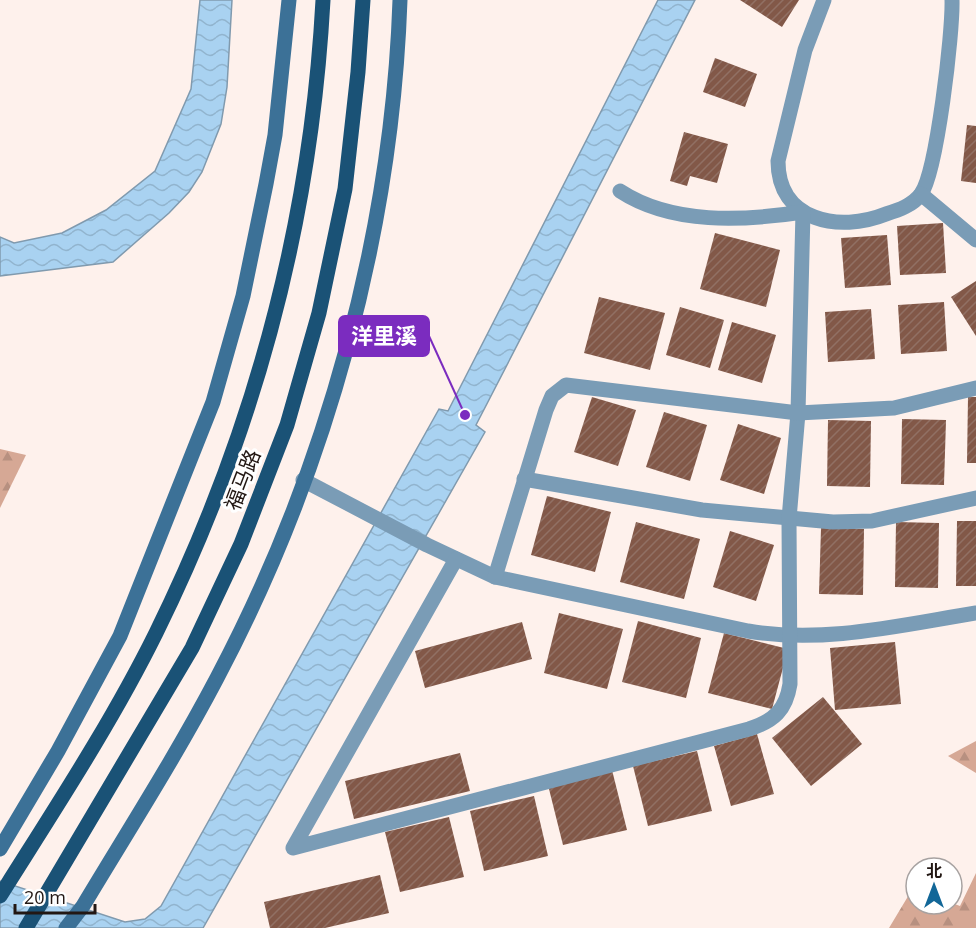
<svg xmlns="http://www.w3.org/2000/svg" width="976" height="928" viewBox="0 0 976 928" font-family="'Open Sans','Noto Sans SC',sans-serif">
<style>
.forest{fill:url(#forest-firs)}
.water{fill:url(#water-waves);stroke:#809aae;stroke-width:1.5}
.building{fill:url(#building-hatch)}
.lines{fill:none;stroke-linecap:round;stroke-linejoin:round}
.street{stroke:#7a9cb6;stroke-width:15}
.secondary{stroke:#3c7197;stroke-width:15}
.primary{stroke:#1a5276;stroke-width:15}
.labels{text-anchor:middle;stroke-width:6;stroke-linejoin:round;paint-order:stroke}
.street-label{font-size:21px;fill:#221713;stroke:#fff}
.leader{fill:none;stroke:#7b2cbf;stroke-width:2}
.callout-dot{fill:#7b2cbf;stroke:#fff;stroke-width:2}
.callout{fill:#7b2cbf;stroke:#7b2cbf;stroke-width:2}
.callout-label{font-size:22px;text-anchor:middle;font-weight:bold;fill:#fff}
</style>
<defs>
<pattern id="forest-firs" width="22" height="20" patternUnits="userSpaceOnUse" patternTransform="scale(1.5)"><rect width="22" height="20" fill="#d6a895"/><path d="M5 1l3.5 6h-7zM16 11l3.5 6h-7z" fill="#b79080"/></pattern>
<pattern id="water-waves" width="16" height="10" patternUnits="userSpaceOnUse" patternTransform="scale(1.5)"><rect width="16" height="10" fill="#a9d2f1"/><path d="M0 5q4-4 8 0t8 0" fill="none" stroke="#91b4ce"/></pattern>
<pattern id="building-hatch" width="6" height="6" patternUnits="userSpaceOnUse" patternTransform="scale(1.5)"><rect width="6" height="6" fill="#825848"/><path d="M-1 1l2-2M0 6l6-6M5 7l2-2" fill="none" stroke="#917064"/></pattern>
</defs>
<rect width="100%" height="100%" fill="#fef1ec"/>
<!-- forest -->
<g class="forest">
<polygon points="0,449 26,455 0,508"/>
<polygon points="976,741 976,773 948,756"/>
<polygon points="976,873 976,928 889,928 913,888 916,889 916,904 952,903 960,906"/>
</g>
<!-- water -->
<g class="water">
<polygon points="200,0 232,0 227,87 221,124 202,172 189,192 169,213 113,262 0,276 0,237 14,243 62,233 106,210 155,171 191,89"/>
<polygon points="658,0 695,0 476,425 485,432 203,928 0,928 0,881 125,922 145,919 161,906 439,409 448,411"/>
</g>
<!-- building -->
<g class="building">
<polygon points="740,0 799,0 782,27"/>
<polygon points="715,58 757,74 745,107 703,92"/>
<polygon points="967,125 976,126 976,183 961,181"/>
<polygon points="684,132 728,144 717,183 690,176 687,186 670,181"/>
<polygon points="943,223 946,273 900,275 897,226"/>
<polygon points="715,233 780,250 766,307 700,289"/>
<polygon points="887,235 891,285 845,288 841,238"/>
<polygon points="976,281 976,336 951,297"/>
<polygon points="599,297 665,313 650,370 584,353"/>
<polygon points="944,302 947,351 901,354 898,305"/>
<polygon points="680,307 724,320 710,368 666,355"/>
<polygon points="871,309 875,359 828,362 825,312"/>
<polygon points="732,322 776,335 762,383 718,370"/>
<polygon points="592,397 636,410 618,466 574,452"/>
<polygon points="968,397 976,397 976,463 967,463"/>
<polygon points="664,412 707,425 690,481 646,467"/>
<polygon points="902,419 946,420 944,485 901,484"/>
<polygon points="828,420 871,421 870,487 827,486"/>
<polygon points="738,424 781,438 764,494 720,480"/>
<polygon points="547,496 611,512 595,572 531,555"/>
<polygon points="957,521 976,521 976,586 956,586"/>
<polygon points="636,522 700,539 684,599 620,582"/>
<polygon points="896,522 939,523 938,588 895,587"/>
<polygon points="821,528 864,529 863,595 819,594"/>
<polygon points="730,531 774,545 756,601 713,587"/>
<polygon points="559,613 623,629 607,689 544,673"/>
<polygon points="638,621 701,638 686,698 622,682"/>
<polygon points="522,622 532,659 425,688 415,651"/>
<polygon points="724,633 788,649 772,709 708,693"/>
<polygon points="895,642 901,704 835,710 830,648"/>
<polygon points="823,697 862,744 811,786 772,738"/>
<polygon points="757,734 774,794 731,806 714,746"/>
<polygon points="697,751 712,811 648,826 633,766"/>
<polygon points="460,753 470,791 354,819 345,781"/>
<polygon points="612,770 627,830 563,845 548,785"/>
<polygon points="534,796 548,856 484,871 470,811"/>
<polygon points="449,817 464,877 400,892 385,832"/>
<polygon points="380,875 389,913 325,928 270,928 264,902"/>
</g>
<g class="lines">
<!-- street -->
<g class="street">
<path d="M824,0L805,50L778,161C778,221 839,233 886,214C899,210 913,205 921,194C937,171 953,32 952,0"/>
<polyline points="921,194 976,240"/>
<polyline points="524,479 702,510 833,522 872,521 976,498"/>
<path d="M303,480L427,545L495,577L748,631C824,644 901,625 976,613"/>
<path d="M456,559L293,848L749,729C774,721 786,710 790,684L789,519L798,413L803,212C743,221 672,225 620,191"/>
<polyline points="495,577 546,410 552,396 566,385 798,413 894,408 976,388"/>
</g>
<!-- secondary -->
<g class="secondary">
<polyline points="0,849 58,751 120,636 213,402 243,296 266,184 275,135 289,0"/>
<path d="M66,928L83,906C128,831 176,756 217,678C326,472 392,233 400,0"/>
</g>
<!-- primary -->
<g class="primary">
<path d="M0,896C54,810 111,724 156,633C255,432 311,223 323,0"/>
<polyline points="26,928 192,648 241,544 287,425 319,313 345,189 358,72 363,0"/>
</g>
</g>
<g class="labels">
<!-- street labels -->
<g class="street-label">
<text transform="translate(243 480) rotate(-69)" y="7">福马路</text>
</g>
</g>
<!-- callouts -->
<path class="leader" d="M465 415L429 336"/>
<circle class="callout-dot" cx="465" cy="415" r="6"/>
<rect class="callout" x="339" y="316" width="90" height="40" rx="6"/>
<g class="callout-label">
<text x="384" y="344">洋里溪</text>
</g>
<!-- north arrow -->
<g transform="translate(934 886)"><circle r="28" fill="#ffffff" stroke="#a7a2a1" stroke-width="1.5"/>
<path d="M0-4.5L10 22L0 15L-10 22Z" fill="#126798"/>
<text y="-9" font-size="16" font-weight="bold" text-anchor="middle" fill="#221713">北</text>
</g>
<!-- scale -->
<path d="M15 904v9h80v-9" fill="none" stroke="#221713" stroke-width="3"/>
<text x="24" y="904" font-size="18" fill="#221713" stroke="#ffffff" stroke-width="4.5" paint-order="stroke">20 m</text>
</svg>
